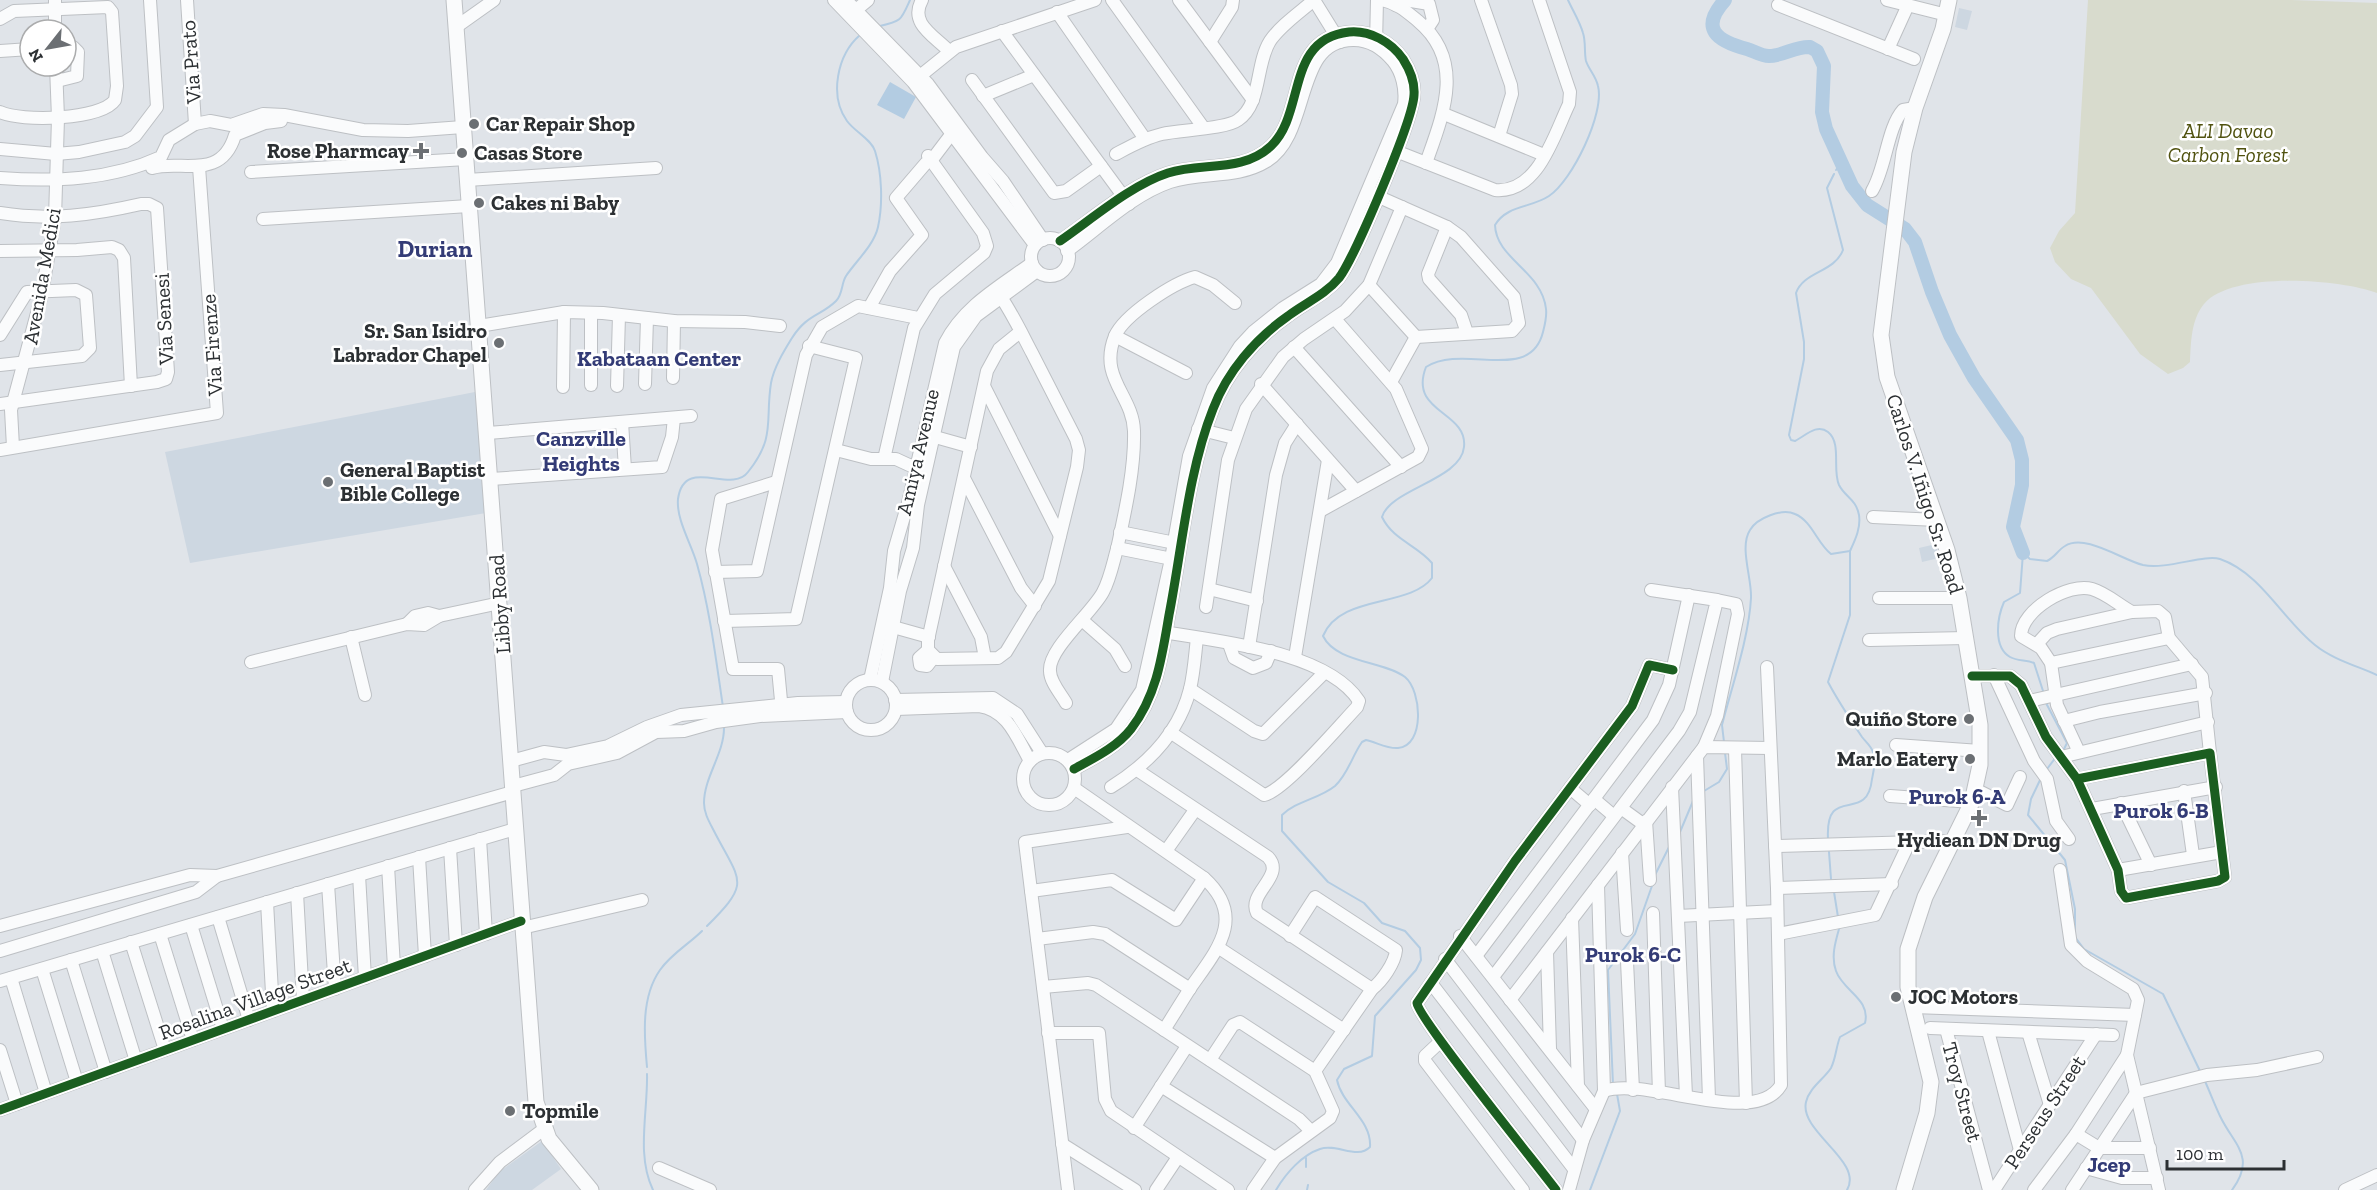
<svg xmlns="http://www.w3.org/2000/svg" width="2377" height="1190" viewBox="0 0 2377 1190" font-family="'Zilla Slab',serif">
<style>
.built{fill:#cdd7e1}
.green{fill:#d8dbcd}
.water{fill:#b3cce2}
.lines{fill:none;stroke-linecap:round;stroke-linejoin:round}
.stream{stroke:#b3cce2;stroke-width:2}
.river{stroke:#b3cce2;stroke-width:14}
.minor-casing{stroke:#bdc0c4;stroke-width:14}
.major-casing{stroke:#bdc0c4;stroke-width:17}
.minor{stroke:#fafbfc;stroke-width:12}
.major{stroke:#fafbfc;stroke-width:15}
.cycleway-casing{stroke:#fff;stroke-width:13}
.cycleway{stroke:#1b5e20;stroke-width:9}
.poi-dot{fill:#6b6f73;stroke:#fff;stroke-width:2}
.labels{text-anchor:middle;stroke-width:5;stroke-linejoin:round;paint-order:stroke}
.street-label{font-size:21px;fill:#2c3033;stroke:#fff}
.poi-label{font-size:21px;font-weight:bold;fill:#2c3033;stroke:#fff;text-anchor:start}
.park-label{font-size:21px;font-style:italic;fill:#50520f;stroke:#fff}
.neighbourhood-label{font-size:22px;font-weight:bold;fill:#333b76;stroke:#fff}
.quarter-label{font-size:24px;font-weight:bold;fill:#333b76;stroke:#fff}
</style>
<rect width="100%" height="100%" fill="#e0e4e9"/>
<!-- built -->
<g class="built">
<polygon points="1959,8 1972,11 1967,30 1955,27"/>
<polygon points="475,392 486,513 190,563 165,452"/>
<polygon points="1936,544 1939,558 1922,562 1919,548"/>
<polygon points="542,1141 561,1169 532,1190 486,1190 499,1172"/>
</g>
<!-- green -->
<path class="green" d="M2088,0H2291L2377,3V293C2339,279 2232,271 2204,304C2191,320 2191,342 2190,362L2183,368L2168,374L2140,354L2091,288L2071,279L2055,262L2050,248L2059,231L2075,213Z"/>
<!-- water -->
<polygon class="water" points="890,82 916,97 904,119 877,105"/>
<g class="lines">
<!-- stream -->
<g class="stream">
<path d="M880,26C902,21 901,20 910,0"/>
<polyline points="1836,170 1841,163"/>
<path d="M2023,553L2030,559L2047,561C2055,557 2058,550 2065,546C2085,533 2122,560 2143,565C2167,570 2204,554 2220,559C2261,573 2283,620 2315,645C2332,659 2357,666 2377,675"/>
<path d="M2023,553L2020,593L2004,602C1997,618 1993,647 2010,657C2017,661 2026,660 2034,663L2044,694"/>
<polyline points="2046,703 2067,743 2063,751"/>
<path d="M723,707C716,660 710,610 697,564C692,545 676,520 678,499C684,455 731,495 748,472C776,437 765,421 771,383C774,367 784,351 792,338C807,314 821,316 836,301C843,294 841,284 846,276C856,261 874,245 878,227C883,204 882,173 875,151C871,139 855,132 847,121C829,96 837,55 860,35"/>
<path d="M1724,742L1722,725C1732,686 1749,637 1751,598C1752,578 1739,547 1750,530C1757,518 1782,508 1795,514C1812,521 1817,543 1831,554L1850,551C1855,540 1861,528 1859,515C1856,499 1845,497 1839,485C1832,470 1842,443 1828,432C1817,423 1805,436 1795,441L1791,440L1789,435L1804,359V342L1796,293C1804,271 1834,273 1843,250L1827,188L1834,174"/>
<polyline points="2047,769 2056,757"/>
<polyline points="2041,778 2031,799 2028,815 2065,860 2075,909 2075,931"/>
<polyline points="1704,791 1719,782 1727,769 1725,753"/>
<polyline points="1680,832 1693,801"/>
<path d="M1828,839C1825,782 1867,826 1872,779C1874,769 1876,761 1873,752C1871,746 1866,742 1862,737C1850,719 1838,701 1828,682L1850,615V551"/>
<polyline points="1829,852 1831,879"/>
<polyline points="1655,875 1670,845"/>
<polyline points="1834,892 1838,917"/>
<path d="M707,926C751,882 741,883 715,833C710,823 704,814 704,803C704,777 724,754 724,728"/>
<path d="M1839,929C1835,943 1831,957 1836,971C1843,991 1871,999 1865,1023L1840,1037C1836,1047 1836,1058 1831,1068C1824,1079 1809,1088 1806,1102C1799,1132 1864,1161 1847,1190"/>
<polyline points="2075,937 2084,949 2163,994 2200,1071"/>
<path d="M647,1067C644,1035 641,997 660,970C671,954 689,944 702,931"/>
<path d="M647,1074C648,1112 636,1155 653,1190"/>
<path d="M2204,1079C2210,1092 2215,1106 2221,1118C2235,1146 2256,1157 2232,1190"/>
<polyline points="1613,1084 1608,970 1635,934 1653,883"/>
<polyline points="1306,1158 1306,1167"/>
<path d="M1276,1190C1286,1173 1302,1155 1320,1149C1337,1143 1357,1160 1370,1147C1372,1120 1342,1105 1337,1080L1344,1069L1372,1056L1375,1016L1416,970L1421,960L1420,948L1405,931L1382,923L1364,903L1328,882L1282,831V815C1296,801 1319,799 1335,786C1348,774 1352,756 1362,742L1366,740C1376,742 1387,749 1398,748C1425,746 1422,691 1405,677C1384,661 1336,663 1323,636C1340,594 1409,608 1432,578V563C1417,545 1393,540 1382,517C1390,489 1461,480 1464,447C1468,411 1408,413 1426,367C1464,343 1530,384 1543,332C1545,324 1547,317 1546,309C1542,271 1496,259 1495,225C1507,205 1531,208 1549,196C1572,181 1605,113 1598,86C1596,76 1589,70 1586,61C1584,52 1586,42 1583,33C1580,22 1573,11 1568,0"/>
<polyline points="1307,1190 1308,1185"/>
<polyline points="1590,1190 1620,1111 1617,1094"/>
</g>
<!-- river -->
<path class="river" d="M1725,0C1699,29 1717,41 1747,49C1754,51 1761,56 1769,56C1783,56 1796,46 1810,47L1817,51L1824,66L1822,112L1826,129L1852,186L1867,205L1905,229L1915,242L1932,292L1950,335L1974,378L2017,440L2022,460V485L2013,527L2023,553"/>
<defs>
<g id="minor">
<polyline points="55,0 55,30"/>
<polyline points="187,0 195,124"/>
<polyline points="834,0 913,82 1035,245"/>
<polyline points="846,0 928,84 982,157 1003,181 1043,240"/>
<path d="M922,0C909,23 933,35 949,51"/>
<polyline points="1112,0 1203,127"/>
<polyline points="1179,0 1253,100"/>
<polyline points="1314,0 1340,42"/>
<path d="M1382,0C1397,3 1407,12 1418,21C1466,61 1443,115 1426,163"/>
<polyline points="1481,0 1511,85 1512,94 1499,136"/>
<polyline points="1887,0 1947,15"/>
<polyline points="1396,5 1405,0 1429,4 1433,20 1427,29"/>
<polyline points="1778,5 1914,59"/>
<polyline points="1057,12 1145,139"/>
<polyline points="851,14 868,0"/>
<path d="M0,19L14,11L108,7L112,12L117,86L115,100C101,120 21,122 0,112"/>
<polyline points="456,27 494,0"/>
<polyline points="1002,31 1129,204"/>
<polyline points="1210,42 1232,7 1233,0"/>
<polyline points="1376,44 1377,0"/>
<polyline points="1888,49 1908,5"/>
<polyline points="0,51 30,49"/>
<polyline points="915,80 956,47 1095,0"/>
<polyline points="972,80 1054,193 1066,191 1101,166"/>
<polyline points="57,81 77,76 78,52 73,47 66,47"/>
<polyline points="983,96 1034,75"/>
<polyline points="1444,114 1544,155"/>
<path d="M1388,148L1495,190C1538,194 1554,135 1569,104L1570,92L1539,0"/>
<polyline points="0,149 56,154 79,152 125,142 135,136 157,107 150,0"/>
<path d="M1116,154C1131,146 1145,138 1162,134C1180,130 1226,129 1238,120C1262,104 1255,65 1270,41C1281,25 1299,13 1314,0"/>
<path d="M152,168C180,159 221,182 235,135L265,123L281,121"/>
<polyline points="251,172 466,159"/>
<path d="M0,178C54,182 111,180 161,157L169,140L195,124L210,121L231,125L263,114L284,115L363,130L408,131L463,127"/>
<polyline points="467,180 656,168"/>
<path d="M1872,191C1886,168 1887,128 1903,110L1915,108"/>
<polyline points="1370,193 1447,227 1461,237 1514,297 1519,323 1512,331 1416,337"/>
<path d="M0,213C49,221 93,215 141,204H149L157,208L168,372L166,379L157,382L0,404"/>
<polyline points="263,219 469,206"/>
<polyline points="1447,227 1428,274 1429,279 1461,315 1467,333"/>
<circle cx="1050" cy="257" r="19"/>
<path d="M1060,241C1092,219 1131,185 1168,173C1202,162 1242,173 1271,146C1306,113 1285,39 1349,32C1370,30 1391,42 1403,59C1410,70 1415,82 1414,95C1413,120 1355,257 1339,278C1325,295 1305,303 1288,316C1255,339 1227,372 1213,409C1188,472 1182,549 1169,615C1162,656 1157,695 1131,729C1117,747 1094,758 1074,769"/>
<polyline points="0,251 77,250 112,247 119,250 124,258 131,386"/>
<path d="M1067,251C1099,228 1132,195 1170,182C1202,171 1236,180 1267,161C1312,133 1293,39 1354,40C1370,40 1383,49 1393,61C1402,72 1406,89 1404,104L1337,263L1321,284L1283,308L1253,332L1240,346L1213,388L1189,456L1171,559L1142,690L1116,729L1068,760"/>
<polyline points="1369,285 1416,337"/>
<path d="M1001,297C1013,315 1022,334 1032,353L1076,439L1079,450L1077,467L1049,581L1006,652L998,658L937,659L928,650V640L987,371L999,349L1020,332"/>
<polyline points="869,308 890,271 922,235 896,198 926,163 931,161 956,128"/>
<polyline points="591,313 591,385"/>
<polyline points="479,326 564,312 603,313 674,321 745,322 780,326"/>
<polyline points="0,335 27,292 76,290 86,295 90,348 82,356 0,365"/>
<polyline points="1115,336 1186,373"/>
<polyline points="1294,347 1401,467"/>
<polyline points="673,378 674,321"/>
<polyline points="1391,382 1416,337"/>
<polyline points="645,384 647,318"/>
<polyline points="1261,384 1356,491"/>
<polyline points="617,386 619,315"/>
<polyline points="984,386 1060,536"/>
<polyline points="563,387 564,312"/>
<polyline points="622,422 625,469"/>
<polyline points="1198,429 1234,438"/>
<polyline points="488,433 691,416"/>
<polyline points="928,435 971,447"/>
<polyline points="13,447 11,410 41,298 55,218 58,118 56,66"/>
<polyline points="0,450 217,413 199,167"/>
<polyline points="836,450 871,459 896,459 909,465"/>
<polyline points="884,459 914,328 935,294 984,253 987,246 983,233 928,156"/>
<polyline points="964,478 1021,588 1035,606"/>
<polyline points="491,479 662,467 672,437 674,418"/>
<polyline points="776,482 721,499 712,550 733,669 778,669 782,711"/>
<polyline points="1320,511 1418,457 1422,449 1396,389 1335,319"/>
<polyline points="1873,517 1937,520"/>
<polyline points="1120,532 1180,544"/>
<polyline points="1117,548 1177,560"/>
<polyline points="944,566 981,637 985,658"/>
<polyline points="715,572 757,571 806,355 822,327 858,306 918,318"/>
<polyline points="1209,589 1257,601"/>
<polyline points="1879,598 1959,598"/>
<polyline points="1206,607 1228,460 1246,409 1283,357 1304,339 1345,311 1369,285 1402,207"/>
<polyline points="1082,620 1115,649 1125,666"/>
<polyline points="724,621 796,619 856,358 809,346"/>
<polyline points="407,624 415,616 428,613 439,616 500,603"/>
<polyline points="886,625 929,637"/>
<path d="M1158,631C1213,641 1326,650 1359,701L1357,707C1339,726 1284,791 1264,795L1170,732"/>
<polyline points="351,637 365,695"/>
<polyline points="1869,640 1966,638"/>
<polyline points="1229,644 1234,658 1253,668 1266,663 1271,651"/>
<polyline points="2037,644 2047,633 2057,629 2132,612 2158,611 2165,617 2169,638 2202,677 2210,753"/>
<polyline points="1249,647 1276,475 1285,443 1297,424"/>
<polyline points="928,650 919,658 920,665 927,666 934,657"/>
<polyline points="1295,657 1328,460"/>
<polyline points="251,662 407,624 424,625 439,616"/>
<polyline points="2051,663 2169,638"/>
<polyline points="1994,675 2034,761 2047,779 2056,821 2069,839"/>
<polyline points="1972,676 2010,676 2021,685 2046,737 2077,779 2118,870 2121,891 2126,898 2218,881 2225,877 2210,753 2077,779"/>
<circle cx="871" cy="705" r="25"/>
<path d="M870,680L890,588L894,551L908,503L945,343C964,306 999,287 1032,263"/>
<polyline points="882,682 900,591 913,548 918,505 954,347 976,316 1037,271"/>
<polyline points="1190,689 1254,731 1263,734 1324,673"/>
<polyline points="895,700 993,698 1017,714 1042,753"/>
<polyline points="2029,701 2192,664"/>
<path d="M1066,703C1061,694 1050,682 1050,671C1048,649 1092,613 1103,592C1110,579 1113,563 1117,549C1125,512 1135,469 1134,431C1133,395 1098,378 1115,336C1124,315 1173,283 1195,277L1213,285L1235,303"/>
<path d="M896,709L979,706C1008,710 1017,738 1030,761"/>
<polyline points="2064,721 2100,712 2206,693"/>
<polyline points="1896,745 1980,751"/>
<polyline points="1704,747 1717,716 1738,614 1736,604 1717,600"/>
<polyline points="1735,749 1746,1103"/>
<path d="M2078,750L2057,705L2051,663L2041,648L2021,636C2021,610 2069,582 2092,589C2106,593 2119,605 2132,612"/>
<circle cx="1049" cy="779" r="26"/>
<polyline points="1697,756 1709,1099"/>
<polyline points="2061,757 2208,722"/>
<polyline points="511,761 544,752 566,755 608,746 647,727 681,715 798,703 846,702"/>
<path d="M1137,770L1268,857C1286,876 1247,893 1257,913L1372,989"/>
<polyline points="513,786 554,775 568,764 617,753 656,732 684,731 716,722 760,716 847,712"/>
<path d="M1111,787C1148,764 1179,733 1190,689C1194,673 1195,655 1197,638"/>
<polyline points="1672,787 1686,1096"/>
<path d="M1074,788L1204,878C1247,917 1217,950 1191,987C1182,1001 1173,1016 1164,1030"/>
<polyline points="1570,788 1590,805"/>
<polyline points="1977,790 2007,805 2020,777"/>
<polyline points="2184,791 2193,855"/>
<polyline points="1890,796 1972,802"/>
<polyline points="1594,799 1614,816"/>
<polyline points="2121,803 2151,865"/>
<polyline points="1621,808 1643,824"/>
<polyline points="2092,809 2216,787"/>
<polyline points="1646,821 1650,880"/>
<polyline points="480,839 486,934"/>
<polyline points="1775,846 1951,841"/>
<polyline points="450,848 456,945"/>
<polyline points="1166,851 1195,810"/>
<polyline points="1622,853 1627,930"/>
<polyline points="419,857 425,956"/>
<polyline points="388,866 394,967"/>
<polyline points="2060,870 2071,945 2087,961 2133,989 2138,1000 2127,1055 2159,1190"/>
<polyline points="2118,870 2222,852"/>
<polyline points="359,875 365,978"/>
<polyline points="328,884 335,989"/>
<polyline points="1777,888 1892,884"/>
<polyline points="1031,891 1112,880 1176,920 1204,878"/>
<polyline points="297,893 303,1000"/>
<polyline points="267,902 273,1011"/>
<polyline points="1653,913 1659,1093"/>
<polyline points="1678,916 1777,911"/>
<polyline points="218,917 249,1020"/>
<polyline points="1572,918 1578,1086"/>
<polyline points="191,925 223,1029"/>
<polyline points="0,926 190,875 217,876 513,792"/>
<polyline points="522,928 642,900"/>
<polyline points="160,934 193,1040"/>
<polyline points="1778,934 1875,915 1909,843"/>
<path d="M1290,936L1315,897L1396,950C1395,963 1382,981 1372,989L1315,1071"/>
<polyline points="1460,936 1595,1108"/>
<polyline points="1037,939 1093,932 1105,934 1190,989"/>
<polyline points="131,942 165,1050"/>
<polyline points="1219,948 1344,1030"/>
<polyline points="0,951 196,892 217,876"/>
<polyline points="102,951 136,1061"/>
<polyline points="1547,952 1550,1049"/>
<polyline points="1476,956 1653,720 1669,685 1689,595"/>
<polyline points="1445,959 1583,1140"/>
<polyline points="71,960 106,1072"/>
<polyline points="1627,961 1633,1090"/>
<polyline points="42,969 77,1082"/>
<polyline points="1493,977 1679,731 1690,712 1717,600 1651,590"/>
<polyline points="11,978 46,1093"/>
<polyline points="0,981 515,829"/>
<polyline points="1431,983 1574,1169"/>
<polyline points="1043,987 1088,983 1096,985 1299,1119 1311,1131"/>
<polyline points="1510,1000 1704,747 1770,748"/>
<polyline points="1913,1007 2135,1015"/>
<polyline points="1930,1028 2113,1035"/>
<polyline points="1946,1029 1989,1190"/>
<polyline points="1988,1031 2020,1150"/>
<polyline points="2028,1032 2050,1105"/>
<polyline points="1048,1033 1099,1033 1105,1099 1111,1111 1228,1190"/>
<polyline points="1441,1041 1425,1056 1425,1061 1523,1190"/>
<polyline points="0,1050 17,1104"/>
<polyline points="1210,1060 1233,1025 1240,1022 1315,1071 1333,1111 1330,1118 1275,1158 1253,1190"/>
<polyline points="1161,1086 1275,1158"/>
<path d="M1604,1091C1647,1076 1755,1129 1781,1085L1777,888L1767,667"/>
<polyline points="0,1110 521,921"/>
<polyline points="1134,1128 1187,1046"/>
<polyline points="2076,1134 2099,1148 2150,1148"/>
<polyline points="1062,1144 1135,1190"/>
<polyline points="659,1168 710,1190"/>
<polyline points="2086,1168 2122,1178 2157,1178"/>
<polyline points="475,1190 500,1162 544,1129"/>
<polyline points="1068,1190 1025,842 1127,827"/>
<polyline points="1156,1190 1178,1157"/>
<path d="M1556,1190C1538,1166 1418,1018 1417,1003L1515,861L1632,706L1649,665L1673,670"/>
<polyline points="1569,1190 1583,1140 1604,1091 1598,885"/>
<polyline points="1994,1190 2096,1034"/>
<polyline points="2034,1190 2076,1134 2127,1055"/>
<polyline points="2072,1190 2136,1093 2207,1075 2257,1070 2317,1057"/>
<polyline points="2345,1190 2377,1175"/>
</g>
<g id="major">
<polyline points="454,0 536,1102 549,1139 591,1190"/>
<polyline points="1904,1190 1927,1113 1931,1082 1908,987 1908,949 1925,897 1972,802 1980,765 1980,725 1959,598 1947,550 1887,377 1881,335 1904,152 1915,108 1943,29 1949,0"/>
</g>
</defs>
<!-- minor casing -->
<use href="#minor" class="minor-casing"/>
<!-- major casing -->
<use href="#major" class="major-casing"/>
<!-- minor -->
<use href="#minor" class="minor"/>
<!-- major -->
<use href="#major" class="major"/>
<defs>
<g id="cycleway">
<path d="M1060,241C1092,219 1131,185 1168,173C1202,162 1242,173 1271,146C1306,113 1285,39 1349,32C1370,30 1391,42 1403,59C1410,70 1415,82 1414,95C1413,120 1355,257 1339,278C1325,295 1305,303 1288,316C1255,339 1227,372 1213,409C1188,472 1182,549 1169,615C1162,656 1157,695 1131,729C1117,747 1094,758 1074,769"/>
<polyline points="1972,676 2010,676 2021,685 2046,737 2077,779 2118,870 2121,891 2126,898 2218,881 2225,877 2210,753 2077,779"/>
<polyline points="0,1110 521,921"/>
<path d="M1556,1190C1538,1166 1418,1018 1417,1003L1515,861L1632,706L1649,665L1673,670"/>
</g>
</defs>
<!-- cycleway casing -->
<use href="#cycleway" class="cycleway-casing"/>
<!-- cycleway -->
<use href="#cycleway" class="cycleway"/>
</g>
<!-- markers -->
<g class="poi-dot">
<circle cx="474" cy="124" r="6"/>
<path d="M418 142h6v6h6v6h-6v6h-6v-6h-6v-6h6z"/>
<circle cx="462" cy="153" r="6"/>
<circle cx="479" cy="203" r="6"/>
<circle cx="499" cy="343" r="6"/>
<circle cx="328" cy="482" r="6"/>
<circle cx="1969" cy="719" r="6"/>
<circle cx="1970" cy="759" r="6"/>
<path d="M1976 809h6v6h6v6h-6v6h-6v-6h-6v-6h6z"/>
<circle cx="1896" cy="997" r="6"/>
<circle cx="510" cy="1111" r="6"/>
</g>
<g class="labels">
<!-- street labels -->
<g class="street-label">
<text transform="translate(191 62) rotate(-94)" y="7">Via Prato</text>
<text transform="translate(42 276) rotate(-80)" y="7">Avenida Medici</text>
<text transform="translate(164 319) rotate(-93)" y="7">Via Senesi</text>
<text transform="translate(212 345) rotate(-94)" y="7">Via Firenze</text>
<text transform="translate(918 452) rotate(-77)" y="7">Amiya Avenue</text>
<text transform="translate(1925 494) rotate(72)" y="7">Carlos V. Iñigo Sr. Road</text>
<text transform="translate(500 604) rotate(-94)" y="7">Libby Road</text>
<text transform="translate(255 999) rotate(-20)" y="7">Rosalina Village Street</text>
<text transform="translate(1962 1092) rotate(75)" y="7">Troy Street</text>
<text transform="translate(2045 1112) rotate(-57)" y="7">Perseus Street</text>
</g>
<!-- poi labels -->
<g class="poi-label">
<text x="486" y="131">Car Repair Shop</text>
<text x="409" y="158" text-anchor="end">Rose Pharmcay</text>
<text x="474" y="160">Casas Store</text>
<text x="491" y="210">Cakes ni Baby</text>
<text x="487" y="338" text-anchor="end">Sr. San Isidro<tspan x="487" dy="24">Labrador Chapel</tspan></text>
<text x="340" y="477">General Baptist<tspan x="340" dy="24">Bible College</tspan></text>
<text x="1957" y="726" text-anchor="end">Quiño Store</text>
<text x="1958" y="766" text-anchor="end">Marlo Eatery</text>
<text x="1979" y="847" text-anchor="middle">Hydiean DN Drug</text>
<text x="1908" y="1004">JOC Motors</text>
<text x="522" y="1118">Topmile</text>
</g>
<!-- park labels -->
<g class="park-label">
<text x="2228" y="138">ALI Davao<tspan x="2228" dy="24">Carbon Forest</tspan></text>
</g>
<!-- neighbourhood labels -->
<g class="neighbourhood-label">
<text x="659" y="366">Kabataan Center</text>
<text x="581" y="446">Canzville<tspan x="581" dy="25">Heights</tspan></text>
<text x="1957" y="804">Purok 6-A</text>
<text x="2161" y="818">Purok 6-B</text>
<text x="1633" y="962">Purok 6-C</text>
<text x="2109" y="1172">Jcep</text>
</g>
<!-- quarter labels -->
<g class="quarter-label">
<text x="435" y="257">Durian</text>
</g>
</g>
<!-- north arrow -->
<g transform="translate(48 48) rotate(239)"><circle r="28" fill="#ffffff" stroke="#abacad" stroke-width="1.5"/>
<path d="M0-4.5L10 22L0 15L-10 22Z" fill="#6b6f73"/>
<text y="-9" font-size="16" font-weight="bold" text-anchor="middle" fill="#2c3033">N</text>
</g>
<!-- scale -->
<path d="M2167 1160v9h117v-9" fill="none" stroke="#2c3033" stroke-width="3"/>
<text x="2176" y="1160" font-size="18" fill="#2c3033" stroke="#ffffff" stroke-width="4.5" paint-order="stroke">100 m</text>
</svg>
